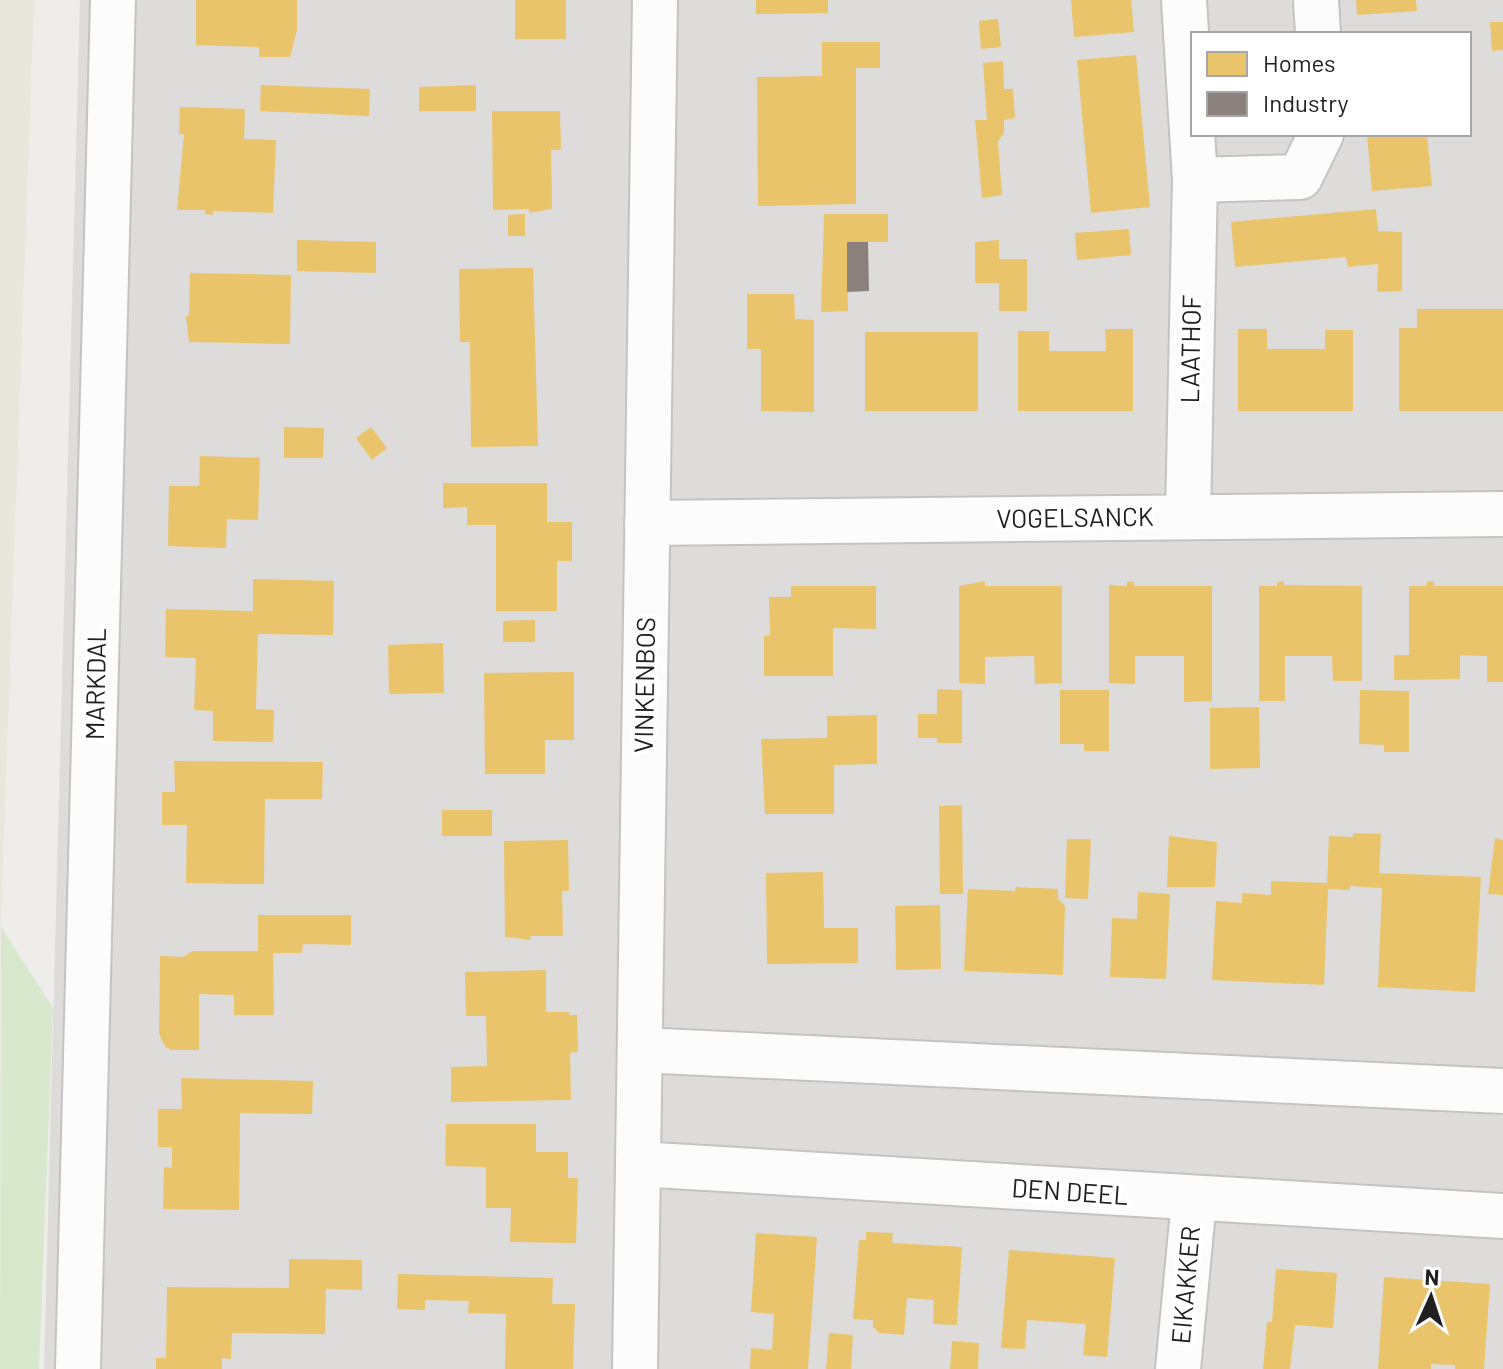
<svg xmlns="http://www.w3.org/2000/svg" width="1503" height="1369" viewBox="0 0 1503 1369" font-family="Barlow,sans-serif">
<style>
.residential{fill:#dddcda;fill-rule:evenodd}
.farmland{fill:#e7e8db}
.grass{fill:#d8e8cc}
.homes{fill:#e9c46a}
.industry{fill:#8a817c}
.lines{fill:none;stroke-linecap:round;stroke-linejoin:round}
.minor-casing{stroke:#c4c3c1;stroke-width:48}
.minor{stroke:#fcfcfc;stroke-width:44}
.labels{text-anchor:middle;stroke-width:8;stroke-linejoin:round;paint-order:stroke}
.street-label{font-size:26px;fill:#202020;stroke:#fff}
</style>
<rect width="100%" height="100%" fill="#eeede9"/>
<!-- residential -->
<path class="residential" d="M80,0H1503V1369H44ZM1193,34H1469V134H1193Z"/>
<!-- farmland -->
<polygon class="farmland" points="0,0 34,0 0,944"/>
<!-- grass -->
<polygon class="grass" points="1,927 53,1008 39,1369 0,1369"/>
<!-- homes -->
<g class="homes">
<polygon points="196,0 297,0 297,30 290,57 259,57 259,47 196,45"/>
<rect x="515" y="0" width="51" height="39"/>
<polygon points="756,0 828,0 828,13 756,14"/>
<polygon points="1071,0 1131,0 1134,32 1074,37"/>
<polygon points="1356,0 1416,0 1417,11 1357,15"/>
<polygon points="998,19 1001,47 981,49 979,21"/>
<polygon points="1490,22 1503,22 1503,50 1492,51"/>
<polygon points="822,42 880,42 880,68 856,68 856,204 758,206 757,77 822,76"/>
<polygon points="1136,55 1150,207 1091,213 1077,60"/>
<polygon points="1003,61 1004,89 1013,89 1015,118 1004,120 1004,133 998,141 1002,195 982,198 975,120 987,120 983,63"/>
<polygon points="261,85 370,89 369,116 260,111"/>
<polygon points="476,85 476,111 419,111 419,87"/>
<polygon points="180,107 245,109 244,139 276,140 273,213 213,211 213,215 205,214 205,210 177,210 184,134 179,134"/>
<polygon points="492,111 560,111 561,150 551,150 552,209 529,213 529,209 493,210"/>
<polygon points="1367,134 1427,134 1432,186 1372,191"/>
<polygon points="1376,209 1378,231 1402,232 1402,291 1377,292 1378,264 1348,267 1346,257 1235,267 1231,222"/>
<polygon points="525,214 525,236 508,236 508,215"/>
<polygon points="824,214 888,214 888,242 847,242 848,311 821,312"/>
<polygon points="1129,229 1131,255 1077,260 1075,233"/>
<polygon points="297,240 376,242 376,273 297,271"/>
<polygon points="999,240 999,259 1027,259 1027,311 999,311 999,283 975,283 975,242"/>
<polygon points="533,268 538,446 471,447 470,342 460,342 459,269"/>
<polygon points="190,273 291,275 290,344 189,342 186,316 189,316"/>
<polygon points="747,294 794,294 795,319 814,320 814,412 761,411 761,349 747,349"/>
<polygon points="1417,309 1503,309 1503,411 1399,411 1399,328 1417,328"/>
<polygon points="1105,329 1133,329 1133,411 1018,411 1018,331 1049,331 1049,351 1106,351"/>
<polygon points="1238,329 1267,329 1267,349 1325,349 1325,330 1353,330 1353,411 1238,411"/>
<rect x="865" y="332" width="113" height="79"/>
<polygon points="284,427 324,428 323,458 284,458"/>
<polygon points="371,427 387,448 372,460 356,438"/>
<polygon points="200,456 260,458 258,520 227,519 226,548 168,546 169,486 199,486"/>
<polygon points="443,483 547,483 547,522 572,522 572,561 557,561 557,611 496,611 496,525 467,525 467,507 443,508"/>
<polygon points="253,579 334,581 333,635 258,634 256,709 274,710 273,742 213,741 213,711 194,710 196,658 165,657 166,609 253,611"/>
<polygon points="985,581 985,586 1062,586 1062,683 1035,684 1034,656 985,657 985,684 959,683 959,586"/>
<polygon points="1127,581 1134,582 1134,586 1212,586 1212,701 1184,702 1184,656 1135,656 1135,684 1109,683 1109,585 1127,586"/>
<polygon points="1284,581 1284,585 1362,586 1362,681 1333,681 1332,656 1285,656 1285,701 1259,701 1259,586 1277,586 1277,582"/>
<polygon points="1434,581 1434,586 1503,586 1503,682 1487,682 1487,656 1460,655 1460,679 1394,680 1394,655 1409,655 1409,586 1426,586 1427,582"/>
<polygon points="791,586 876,586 876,629 833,628 833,676 764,676 764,636 770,635 769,597 791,597"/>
<polygon points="535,620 535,642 503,642 503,621"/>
<polygon points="443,643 444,693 389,694 388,645"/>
<polygon points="574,672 574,740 545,740 545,774 485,774 484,673"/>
<polygon points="937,689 962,690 962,743 937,743 937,738 918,738 918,714 937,714"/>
<polygon points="1060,690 1109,690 1109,751 1084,751 1084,744 1060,744"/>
<polygon points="1360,690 1409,691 1409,752 1384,752 1384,745 1359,744"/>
<polygon points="1259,707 1260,768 1210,769 1210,708"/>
<polygon points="877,715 877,764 834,765 834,814 765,814 761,739 827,738 827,716"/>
<polygon points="174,761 323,762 322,799 265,799 264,884 186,883 187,825 162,825 162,792 175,792"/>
<polygon points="962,805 963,894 940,894 939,806"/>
<rect x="442" y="810" width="50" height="26"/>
<polygon points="1353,833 1381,834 1379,873 1481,877 1475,992 1378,987 1382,888 1350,886 1350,890 1328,889 1324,985 1212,980 1216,901 1242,903 1242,893 1271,895 1271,881 1327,883 1329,836 1353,837"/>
<polygon points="1169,836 1217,842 1215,887 1167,887"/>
<polygon points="1495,838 1503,840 1503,895 1488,894"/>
<polygon points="1067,839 1091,839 1088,899 1065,898"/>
<polygon points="568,840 569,891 562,891 563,936 530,936 531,940 505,937 504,841"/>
<polygon points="823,872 824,928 858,928 858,963 767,964 766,873"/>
<polygon points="1016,887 1058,889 1058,899 1065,906 1063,975 964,971 968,889 1015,891"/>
<polygon points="1138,892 1170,894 1166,979 1110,977 1112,918 1137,919"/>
<polygon points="940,905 941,969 896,970 895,906"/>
<polygon points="258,915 351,915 351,945 303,944 302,953 273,953 274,1015 234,1015 234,995 199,994 199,1050 171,1050 165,1046 159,1034 160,956 183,957 193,951 258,951"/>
<polygon points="546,970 546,1012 570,1012 569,1015 577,1015 578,1052 570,1053 571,1100 451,1102 451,1067 487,1066 486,1016 466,1016 465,972"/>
<polygon points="181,1078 313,1081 312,1114 240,1113 239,1210 163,1209 164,1167 172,1168 172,1147 158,1147 158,1109 182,1109"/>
<polygon points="446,1124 536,1124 536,1152 568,1152 568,1178 578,1178 576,1243 510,1242 511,1208 486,1208 486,1167 445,1166"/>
<polygon points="866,1232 893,1233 892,1243 962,1247 957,1325 933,1324 934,1300 907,1298 904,1335 879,1333 873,1327 873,1320 853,1319 859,1240 866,1240"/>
<polygon points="756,1233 817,1237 808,1369 750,1369 751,1348 772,1350 774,1314 751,1312"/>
<polygon points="1009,1250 1115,1258 1107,1357 1083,1355 1086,1324 1027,1320 1025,1349 1001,1348"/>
<polygon points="289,1259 362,1260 362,1290 326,1289 325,1334 232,1333 231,1359 222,1358 222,1369 156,1369 156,1358 166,1358 167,1287 289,1288"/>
<polygon points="1276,1269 1337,1273 1333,1328 1295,1325 1290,1369 1263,1369 1267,1322 1272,1322"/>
<polygon points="398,1274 553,1278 552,1304 575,1304 573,1369 505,1369 506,1314 468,1313 469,1301 425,1300 425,1310 397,1309"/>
<polygon points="1384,1277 1490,1284 1484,1369 1455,1369 1455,1365 1431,1364 1431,1369 1378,1369"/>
<polygon points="829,1333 853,1335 851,1369 826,1369"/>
<polygon points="952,1341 979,1343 978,1369 950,1369"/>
</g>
<!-- industry -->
<polygon class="industry" points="847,242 868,242 869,291 847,292"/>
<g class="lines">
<defs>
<g id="minor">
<polyline points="1184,0 1195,180 1188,517"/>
<polyline points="1316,0 1318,34"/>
<polyline points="1195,180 1300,177 1321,134"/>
<polyline points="647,523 1503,514"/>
<polyline points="640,1050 1503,1091"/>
<polyline points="638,1164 1503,1216"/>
<polyline points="78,1369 113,0"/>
<polyline points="635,1369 655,0"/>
<polyline points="1178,1369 1194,1200"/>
</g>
</defs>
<!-- minor casing -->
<use href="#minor" class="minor-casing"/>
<!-- minor -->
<use href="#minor" class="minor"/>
</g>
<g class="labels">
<!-- street labels -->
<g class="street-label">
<text transform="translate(1191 349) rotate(-89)" y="9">LAATHOF</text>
<text transform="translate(1075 518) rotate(-1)" y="9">VOGELSANCK</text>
<text transform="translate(96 684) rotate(-89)" y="9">MARKDAL</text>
<text transform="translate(645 685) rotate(-89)" y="9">VINKENBOS</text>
<text transform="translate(1070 1192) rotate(4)" y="9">DEN DEEL</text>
<text transform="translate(1186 1285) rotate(-85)" y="9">EIKAKKER</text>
</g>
</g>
<!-- legend -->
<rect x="1191" y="32" width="280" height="104" fill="#ffffff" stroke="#a6a6a6" stroke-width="2"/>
<rect x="1207" y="52" width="40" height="24" fill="#e9c46a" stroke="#a6a6a6" stroke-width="2"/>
<text x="1263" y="72" font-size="24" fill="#202020">Homes</text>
<rect x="1207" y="92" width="40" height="24" fill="#8a817c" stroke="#a6a6a6" stroke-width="2"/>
<text x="1263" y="112" font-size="24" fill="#202020">Industry</text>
<!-- north arrow -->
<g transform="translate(1431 1297) rotate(3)" stroke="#ffffff" stroke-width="6" paint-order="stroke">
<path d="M0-6L14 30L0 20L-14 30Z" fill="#202020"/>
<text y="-12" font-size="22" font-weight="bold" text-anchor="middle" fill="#202020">N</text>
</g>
</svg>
